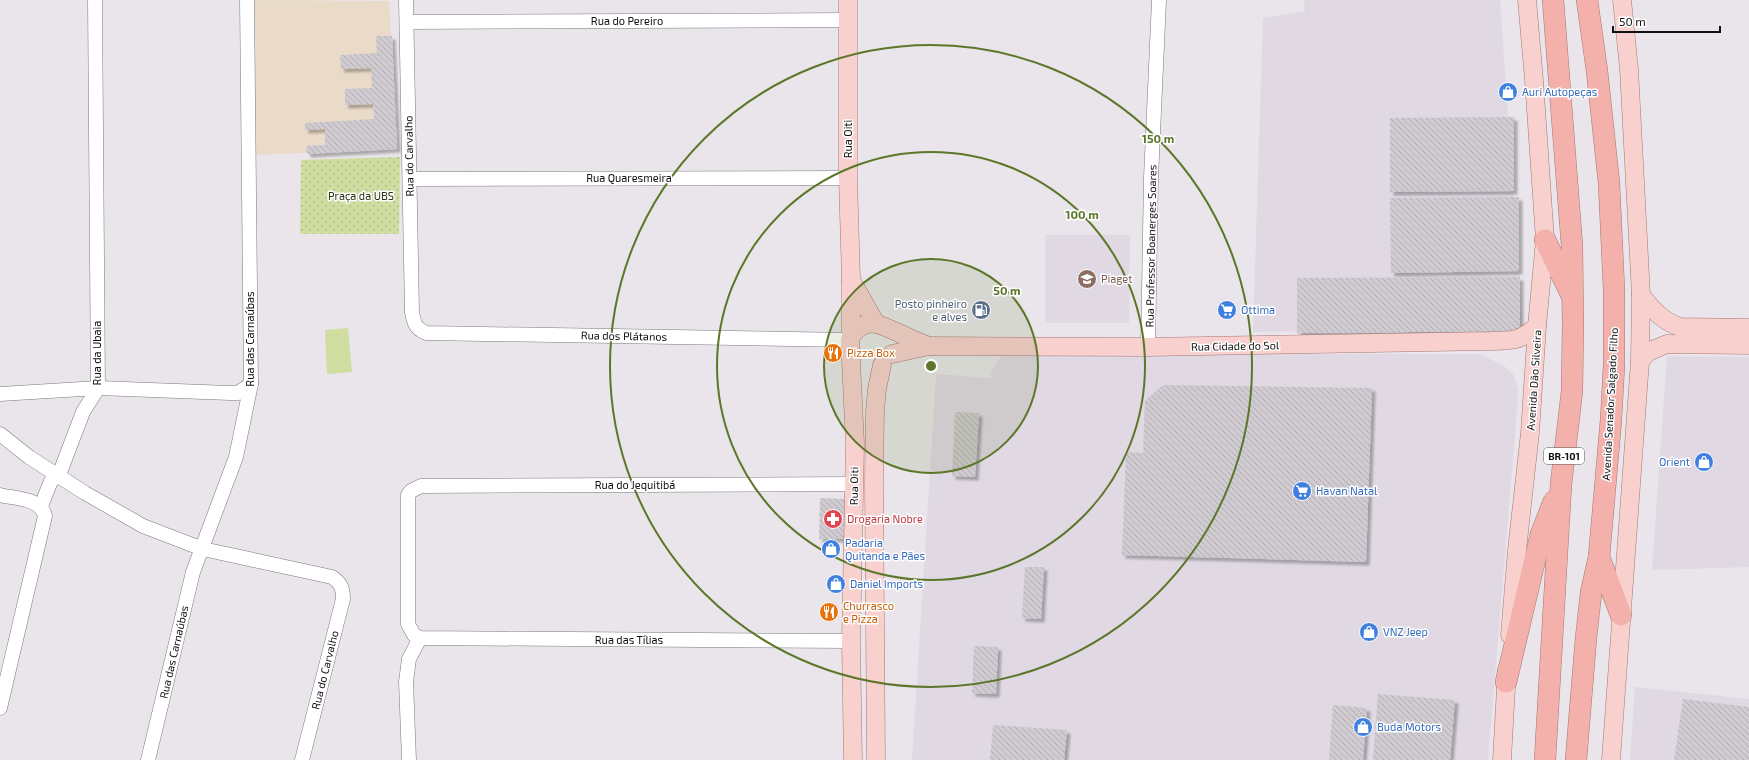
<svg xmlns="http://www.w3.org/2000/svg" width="1749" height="760" viewBox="0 0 1749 760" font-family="'Exo 2',sans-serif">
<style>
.built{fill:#e0d8e3}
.medical{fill:#eadac8}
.green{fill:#d0dda0}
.park{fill:url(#park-dots)}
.building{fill:url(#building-back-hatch);filter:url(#shadow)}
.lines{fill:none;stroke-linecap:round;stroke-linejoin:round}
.minor-casing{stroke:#7c797d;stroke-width:15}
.major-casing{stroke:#a57875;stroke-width:19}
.highway-casing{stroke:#a57875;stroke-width:22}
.minor{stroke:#fff;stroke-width:14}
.major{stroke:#f8d0cd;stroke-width:18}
.highway{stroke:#f4b0ab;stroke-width:21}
.ring{fill:none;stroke:#5c772a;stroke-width:2}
.labels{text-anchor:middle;stroke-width:3;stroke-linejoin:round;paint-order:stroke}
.shield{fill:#fff;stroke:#585858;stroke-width:1}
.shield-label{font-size:10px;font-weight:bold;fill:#111011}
.street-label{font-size:11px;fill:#111011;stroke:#fff}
.shop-label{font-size:11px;fill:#366cbe;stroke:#fff;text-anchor:start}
.park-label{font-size:11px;fill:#2b3112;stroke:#fff}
.education-label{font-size:11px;fill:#785e54;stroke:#fff;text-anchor:start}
.service-label{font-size:11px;fill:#4e5e75;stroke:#fff;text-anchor:end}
.food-label{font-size:11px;fill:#c56008;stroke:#fff;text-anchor:start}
.health-label{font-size:11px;fill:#be3a42;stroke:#fff;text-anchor:start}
.centre{fill:#5c772a;stroke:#fff;stroke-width:2}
.ring-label{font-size:12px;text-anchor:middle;font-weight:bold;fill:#5c772a;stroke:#fff;stroke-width:3;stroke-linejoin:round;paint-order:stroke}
</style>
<defs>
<pattern id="park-dots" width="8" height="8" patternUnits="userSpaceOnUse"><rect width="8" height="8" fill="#d0dda0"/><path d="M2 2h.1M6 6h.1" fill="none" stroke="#b2bd89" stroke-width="1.8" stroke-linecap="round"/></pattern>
<pattern id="building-back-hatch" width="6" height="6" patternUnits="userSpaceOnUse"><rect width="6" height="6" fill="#cfcbd0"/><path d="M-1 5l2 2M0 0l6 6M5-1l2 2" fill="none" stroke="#b1adb2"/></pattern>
<filter id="shadow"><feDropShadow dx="3.5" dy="3.5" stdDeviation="1" flood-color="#0004"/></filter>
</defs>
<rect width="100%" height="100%" fill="#e9e5ea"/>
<!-- built -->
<g class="built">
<polygon points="1304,0 1500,0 1523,329 1253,332 1263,18 1305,11"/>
<polygon points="1045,235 1130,235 1129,323 1045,323"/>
<polygon points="1005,351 1103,354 1479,354 1503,365 1513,374 1515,379 1518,391 1517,410 1488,760 912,760 936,374 991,378 991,372"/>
<polygon points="1667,356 1749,357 1749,567 1652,570"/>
<polygon points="1635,687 1749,699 1749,760 1630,760"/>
</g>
<!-- medical -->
<polygon class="medical" points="251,0 389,1 397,149 252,155"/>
<!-- green -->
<polygon class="green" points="348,328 352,372 327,374 325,330"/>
<!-- park -->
<polygon class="park" points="400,157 399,234 300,234 301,160"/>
<!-- building -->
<g class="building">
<polygon points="376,36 392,36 397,149 307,154 306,146 325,145 325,129 305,130 305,123 374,119 373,104 345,105 345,89 372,88 371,68 341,69 340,55 377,53"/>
<polygon points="1514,117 1514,191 1390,192 1390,118"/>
<polygon points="1519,197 1519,271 1391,273 1390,198"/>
<polygon points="1520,277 1520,331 1297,333 1297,278"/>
<polygon points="1163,385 1372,388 1366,562 1122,555 1126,452 1143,453 1145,401"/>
<polygon points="955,412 979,413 975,477 952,476"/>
<polygon points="820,498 847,499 845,539 819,539"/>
<polygon points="1025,567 1044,567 1041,619 1022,618"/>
<polygon points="974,646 998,647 996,694 972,693"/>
<polygon points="1378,694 1455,700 1450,760 1373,760"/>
<polygon points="1683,699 1749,707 1749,760 1674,760"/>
<polygon points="1333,705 1367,708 1363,760 1329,760"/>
<polygon points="993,725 1067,730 1064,760 990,760"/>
</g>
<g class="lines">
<defs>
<g id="minor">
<path d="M406,0L412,312C414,323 415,328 426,333L850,340"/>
<polyline points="407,22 848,20"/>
<polyline points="410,179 848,178"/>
<polyline points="1148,347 1151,178 1159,0"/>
<polyline points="0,394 98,388 230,393 238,393 251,384"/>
<path d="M0,434L29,457L85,493L143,526L203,549L332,577C341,583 343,588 343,599L302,760"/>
<path d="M0,495C16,499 41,498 45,516L0,708"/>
<polyline points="41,506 51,481 59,475 83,412 98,388 95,0"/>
<polyline points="851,641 420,638 414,635 408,624 408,495 411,491 421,486 854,484"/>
<polyline points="148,760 193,572 236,457 251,384 247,0"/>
<polyline points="409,760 406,682 409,659 420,638"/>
</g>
<g id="major">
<polyline points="848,0 848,178 851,279 851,337"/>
<polyline points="851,280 876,324"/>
<path d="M1641,295C1652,309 1662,321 1680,327L1749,328"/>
<path d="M892,354L929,346L1148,347L1491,341C1513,340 1519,342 1537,326"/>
<polyline points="1640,361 1648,352 1667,344 1749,345"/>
<polyline points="1510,635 1517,550 1530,433 1537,326 1545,240 1534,80 1527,0"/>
<path d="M853,760L851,641L855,444L850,340C853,330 865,321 877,324C893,329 911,340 929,346"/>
<polyline points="876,760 874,480 875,411 877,389 882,365"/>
<polyline points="1502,760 1507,669"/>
<polyline points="1611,760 1640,361 1641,295 1629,69 1622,0"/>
</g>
<g id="highway">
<polyline points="1545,240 1570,292"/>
<polyline points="1599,557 1621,615"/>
<polyline points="1506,682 1541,534 1554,501"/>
<polyline points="1545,760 1561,484 1572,391 1573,325 1572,246 1553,0"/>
<polyline points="1576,760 1586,638 1591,593 1599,557 1611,420 1614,365 1614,290 1609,183 1597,71 1587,0"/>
</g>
</defs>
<!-- minor casing -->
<use href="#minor" class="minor-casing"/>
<!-- major casing -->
<use href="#major" class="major-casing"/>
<!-- highway casing -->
<use href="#highway" class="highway-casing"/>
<!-- minor -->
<use href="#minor" class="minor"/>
<!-- major -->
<use href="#major" class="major"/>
<!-- highway -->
<use href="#highway" class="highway"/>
</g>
<!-- distance rings -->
<circle cx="931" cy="366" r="107" fill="#5c772a" fill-opacity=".12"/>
<g class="ring">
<circle cx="931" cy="366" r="107"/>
<circle cx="931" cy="366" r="214"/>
<circle cx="931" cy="366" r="321"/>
</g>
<!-- icons -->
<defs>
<symbol id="shop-disc" viewBox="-11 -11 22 22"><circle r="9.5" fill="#3f7fe0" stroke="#fff"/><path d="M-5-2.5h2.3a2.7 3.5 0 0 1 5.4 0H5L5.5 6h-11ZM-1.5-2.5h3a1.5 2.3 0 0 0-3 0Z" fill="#fff"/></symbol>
<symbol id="school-disc" viewBox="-11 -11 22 22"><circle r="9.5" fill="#8d6e63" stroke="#fff"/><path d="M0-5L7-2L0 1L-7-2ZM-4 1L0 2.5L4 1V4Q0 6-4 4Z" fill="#fff"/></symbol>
<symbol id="fuel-disc" viewBox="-11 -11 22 22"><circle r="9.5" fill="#5c6f8a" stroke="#fff"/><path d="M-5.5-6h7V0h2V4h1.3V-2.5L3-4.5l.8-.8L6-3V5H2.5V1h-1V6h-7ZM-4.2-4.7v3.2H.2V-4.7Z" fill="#fff"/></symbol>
<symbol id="supermarket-disc" viewBox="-11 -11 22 22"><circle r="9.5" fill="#3f7fe0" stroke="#fff"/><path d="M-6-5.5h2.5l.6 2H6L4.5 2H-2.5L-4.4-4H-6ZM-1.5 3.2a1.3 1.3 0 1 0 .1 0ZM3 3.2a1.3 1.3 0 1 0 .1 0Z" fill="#fff"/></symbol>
<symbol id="restaurant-disc" viewBox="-11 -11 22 22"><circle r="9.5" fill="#e8710a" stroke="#fff"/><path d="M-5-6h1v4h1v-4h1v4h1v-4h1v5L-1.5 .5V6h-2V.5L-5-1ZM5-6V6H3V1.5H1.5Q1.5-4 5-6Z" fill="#fff"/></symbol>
<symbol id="pharmacy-disc" viewBox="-11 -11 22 22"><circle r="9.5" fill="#e0444e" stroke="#fff"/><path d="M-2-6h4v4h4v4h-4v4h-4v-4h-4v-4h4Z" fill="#fff"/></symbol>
</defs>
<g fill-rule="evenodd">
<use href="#shop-disc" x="1497" y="81" width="22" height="22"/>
<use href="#school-disc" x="1076" y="268" width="22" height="22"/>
<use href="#fuel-disc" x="970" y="299" width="22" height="22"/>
<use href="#supermarket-disc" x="1216" y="299" width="22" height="22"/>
<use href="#restaurant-disc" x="822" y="342" width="22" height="22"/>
<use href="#shop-disc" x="1693" y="451" width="22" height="22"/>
<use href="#supermarket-disc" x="1291" y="480" width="22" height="22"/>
<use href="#pharmacy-disc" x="822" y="508" width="22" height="22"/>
<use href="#shop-disc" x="820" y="538" width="22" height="22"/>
<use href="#shop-disc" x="825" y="573" width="22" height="22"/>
<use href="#restaurant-disc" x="818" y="601" width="22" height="22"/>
<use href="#shop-disc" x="1358" y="621" width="22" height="22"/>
<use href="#shop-disc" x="1352" y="716" width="22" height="22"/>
</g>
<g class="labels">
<!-- shield labels -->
<rect class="shield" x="1544" y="448" width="40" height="16" rx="3"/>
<g class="shield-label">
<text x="1564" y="460">BR-101</text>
</g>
<!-- street labels -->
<g class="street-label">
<text x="627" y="25">Rua do Pereiro</text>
<text transform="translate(848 139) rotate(-90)" y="4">Rua Oiti</text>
<text transform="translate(409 156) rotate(-91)" y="4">Rua do Carvalho</text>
<text x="629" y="182">Rua Quaresmeira</text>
<text transform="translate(1151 246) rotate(-89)" y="4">Rua Professor Boanerges Soares</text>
<text transform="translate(624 336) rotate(1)" y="4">Rua dos Plátanos</text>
<text transform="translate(250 339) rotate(-90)" y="4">Rua das Carnaúbas</text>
<text transform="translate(1235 346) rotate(-1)" y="4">Rua Cidade do Sol</text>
<text transform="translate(97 353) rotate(-90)" y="4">Rua da Ubaia</text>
<text transform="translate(1534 380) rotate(-86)" y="4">Avenida Dão Silveira</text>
<text transform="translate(1610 404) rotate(-87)" y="4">Avenida Senador Salgado Filho</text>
<text x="635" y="489">Rua do Jequitibá</text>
<text transform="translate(854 486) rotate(-89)" y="4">Rua Oiti</text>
<text x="629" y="644">Rua das Tílias</text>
<text transform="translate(174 652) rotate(-77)" y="4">Rua das Carnaúbas</text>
<text transform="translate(325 670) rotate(-76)" y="4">Rua do Carvalho</text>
</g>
<!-- shop labels -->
<g class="shop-label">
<text x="1522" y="96">Auri Autopeças</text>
<text x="1241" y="314">Ottima</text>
<text x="1690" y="466" text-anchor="end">Orient</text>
<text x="1316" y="495">Havan Natal</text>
<text x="845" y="547">Padaria<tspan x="845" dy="13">Quitanda e Pães</tspan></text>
<text x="850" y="588">Daniel Imports</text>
<text x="1383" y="636">VNZ Jeep</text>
<text x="1377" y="731">Buda Motors</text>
</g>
<!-- park labels -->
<g class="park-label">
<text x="361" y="200">Praça da UBS</text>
</g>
<!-- education labels -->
<g class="education-label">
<text x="1101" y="283">Piaget</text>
</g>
<!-- service labels -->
<g class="service-label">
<text x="967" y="308">Posto pinheiro<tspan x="967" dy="13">e alves</tspan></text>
</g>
<!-- food labels -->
<g class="food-label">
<text x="847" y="357">Pizza Box</text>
<text x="843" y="610">Churrasco<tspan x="843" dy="13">e Pizza</tspan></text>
</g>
<!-- health labels -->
<g class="health-label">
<text x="847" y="523">Drogaria Nobre</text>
</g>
</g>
<circle cx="931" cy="366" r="6" class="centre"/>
<g class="ring-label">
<text x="1158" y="143">150 m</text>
<text x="1082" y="219">100 m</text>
<text x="1007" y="295">50 m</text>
</g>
<!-- scale -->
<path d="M1613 26v6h107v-6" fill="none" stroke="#111011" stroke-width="2"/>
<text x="1619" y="26" font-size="12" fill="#111011" stroke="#ffffff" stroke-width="3" paint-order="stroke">50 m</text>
</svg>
